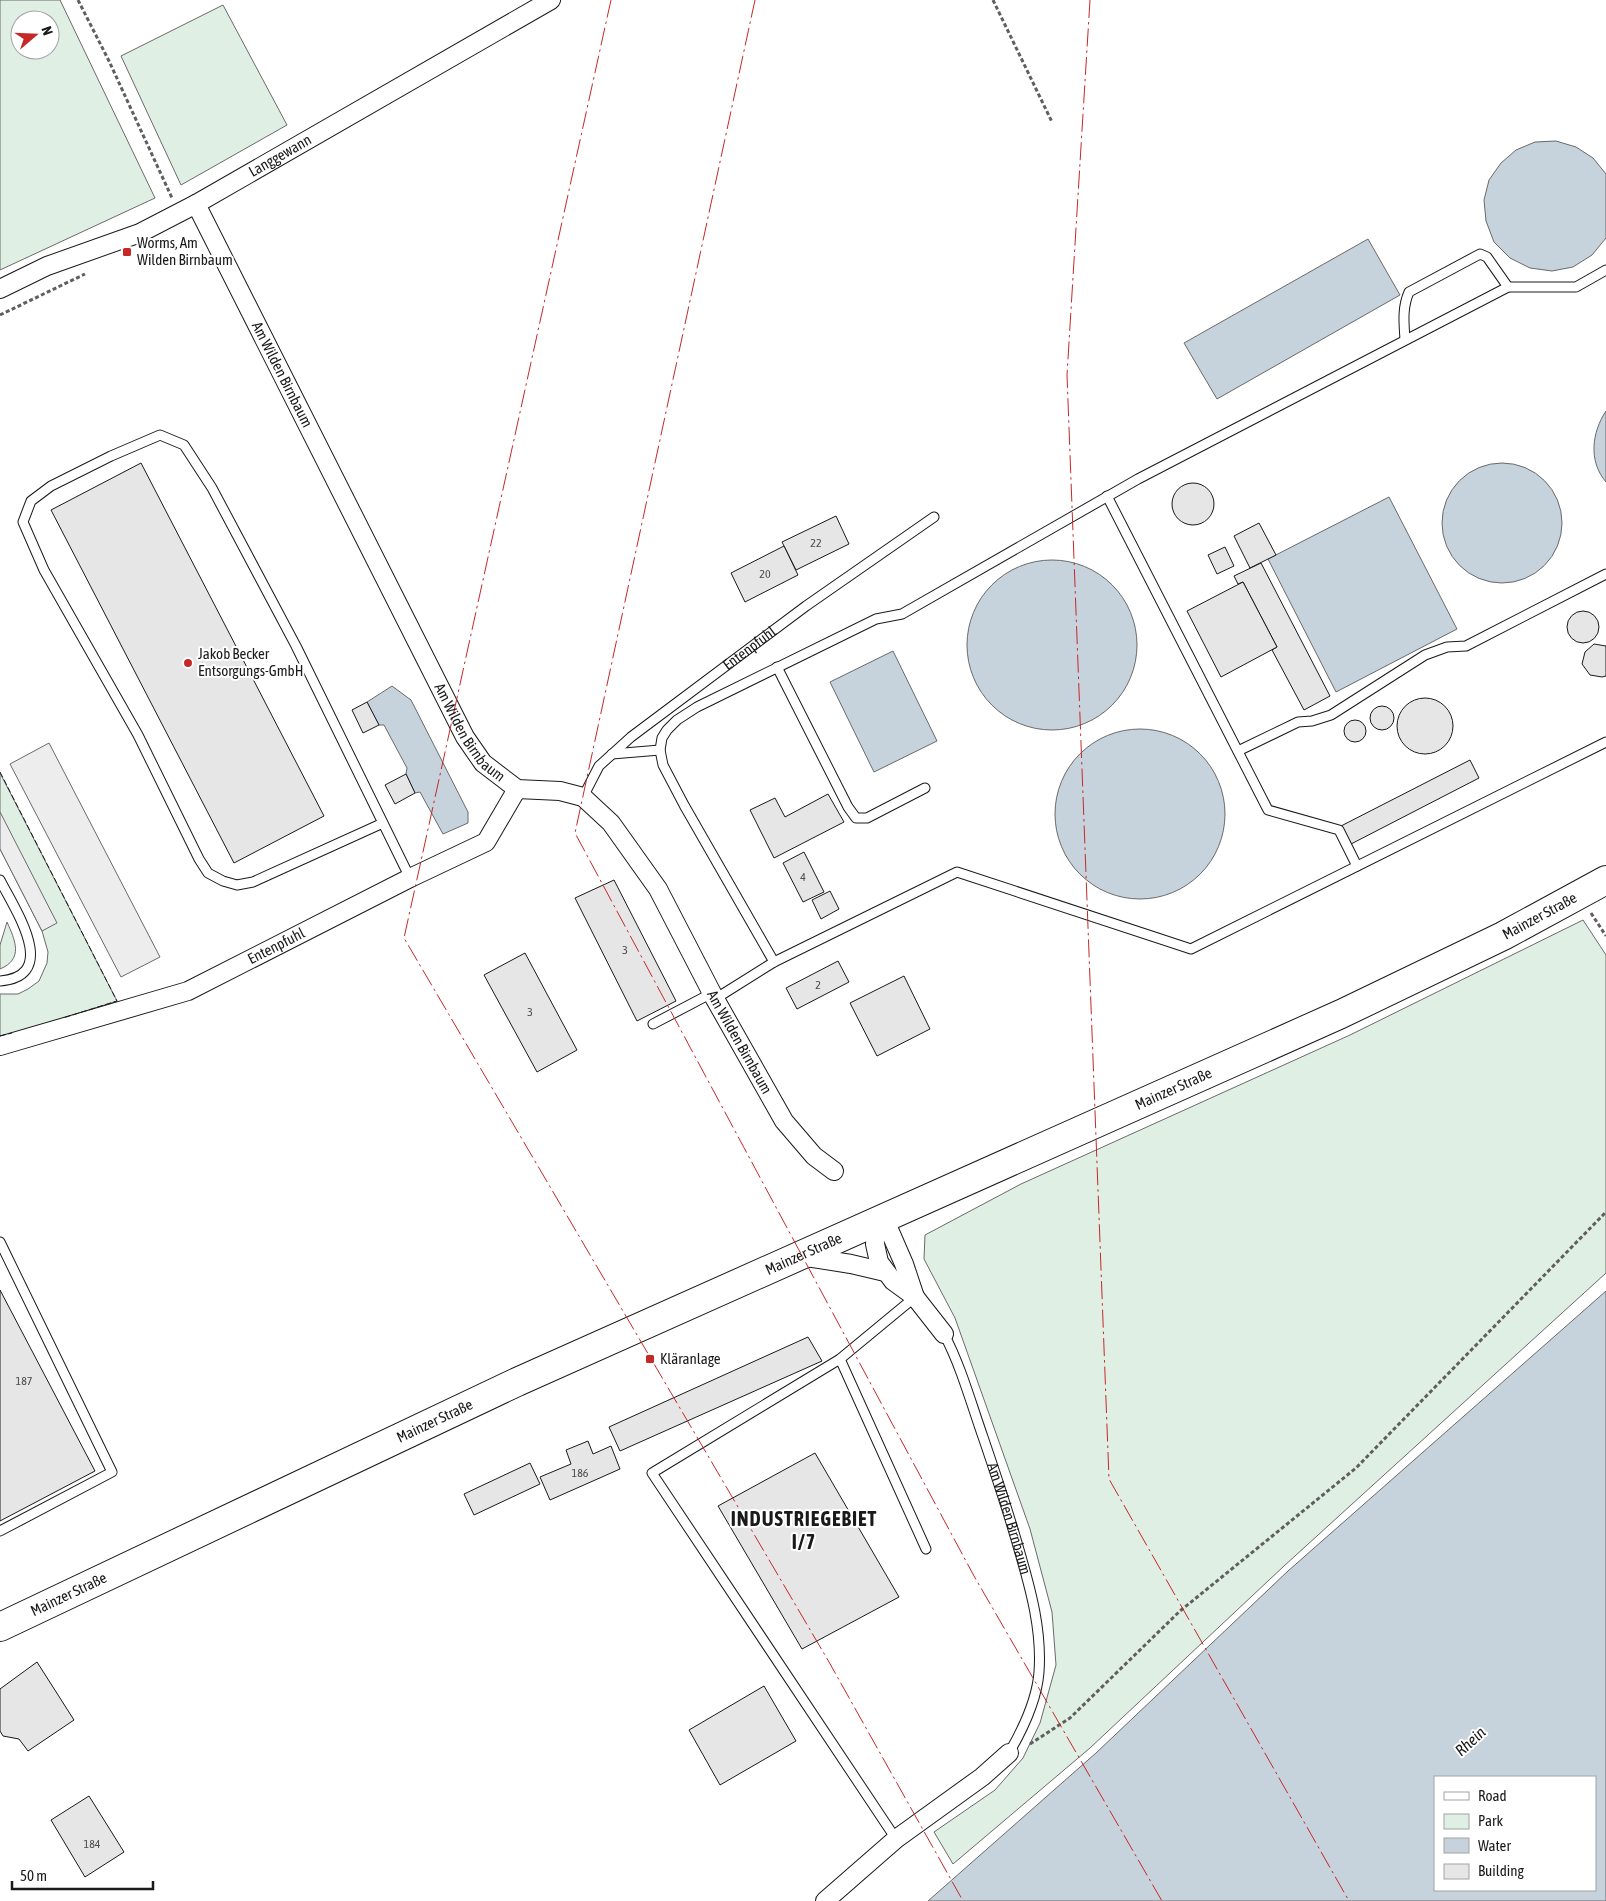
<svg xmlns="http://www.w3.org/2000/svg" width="1606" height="1901" viewBox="0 0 1606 1901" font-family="'Asap Condensed',sans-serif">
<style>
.green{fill:#e0efe3;stroke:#6a6a6a;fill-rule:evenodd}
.parking{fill:#ededed;stroke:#6a6a6a}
.water{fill:#c6d2dc;stroke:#6a6a6a;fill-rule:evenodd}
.building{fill:#e6e6e6;stroke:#1a1a1a}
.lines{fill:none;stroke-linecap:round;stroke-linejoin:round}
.lane-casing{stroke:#1a1a1a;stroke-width:11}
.street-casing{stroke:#1a1a1a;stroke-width:20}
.primary-casing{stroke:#1a1a1a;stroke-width:30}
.path{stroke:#5f5f5f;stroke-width:3;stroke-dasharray:4 2.5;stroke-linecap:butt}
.lane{stroke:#fff;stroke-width:9}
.street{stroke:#fff;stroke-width:18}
.primary{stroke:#fff;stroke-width:28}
.fence{stroke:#1a1a1a;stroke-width:1;stroke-dasharray:6 2.5;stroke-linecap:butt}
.power{stroke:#c62828;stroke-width:1;stroke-dasharray:18 4 2.5 4;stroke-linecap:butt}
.poi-dot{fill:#c62828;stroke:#fff;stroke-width:2}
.labels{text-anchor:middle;stroke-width:4;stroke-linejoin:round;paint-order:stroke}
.number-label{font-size:12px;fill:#4d4d4d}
.street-label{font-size:15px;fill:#1a1a1a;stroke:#fff}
.poi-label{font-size:15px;fill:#1a1a1a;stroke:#fff;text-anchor:start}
.water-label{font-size:16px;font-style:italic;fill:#1a1a1a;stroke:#fff}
.district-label{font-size:20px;font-weight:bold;letter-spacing:1px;fill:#1a1a1a;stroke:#fff}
</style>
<rect width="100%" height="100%" fill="#fff"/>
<!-- green -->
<g class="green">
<path d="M0,0H60L155,198L0,270ZM20,20H50V50H20Z"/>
<polygon points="223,5 287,125 181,185 121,56"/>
<polygon points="0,773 117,1001 22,1031 0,1036 0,994 18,994 28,989 39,981 47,963 48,952 42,931 0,849"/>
<polygon points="1583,920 1606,955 1606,1273 1284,1566 1090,1748 953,1864 934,1832 995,1790 1023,1758 1040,1723 1056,1665 1052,1612 1030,1529 955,1318 924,1259 925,1235 1021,1184 1350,1035"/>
<path d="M7,922C15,940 24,959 0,969V945Z"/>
</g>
<!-- parking -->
<g class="parking">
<polygon points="49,743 160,957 121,977 10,764"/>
<polygon points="0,812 57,923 42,931 0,849"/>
</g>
<!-- water -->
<g class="water">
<polygon points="1556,141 1576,147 1593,158 1606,174 1606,238 1592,255 1573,267 1552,271 1530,268 1510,258 1494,242 1486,221 1484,200 1489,180 1501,163 1516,150 1535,142"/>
<polygon points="1368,239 1400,295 1217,399 1184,343"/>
<path d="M1606,411V482C1588,461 1592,432 1606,411Z"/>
<circle cx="1502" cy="523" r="60"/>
<polygon points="1389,497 1457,629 1336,692 1268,559"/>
<circle cx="1052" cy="645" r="85"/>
<polygon points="893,651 937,741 874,772 830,682"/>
<polygon points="392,686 411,700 468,812 468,823 443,834 420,792 415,793 406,774 407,768 384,725 379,725 367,702"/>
<circle cx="1140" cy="814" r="85"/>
<path d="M1606,1291V1901H928L1096,1753L1288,1571ZM1435,1777H1595V1890H1435Z"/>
</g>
<!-- building -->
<g class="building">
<polygon points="141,463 324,816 234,863 51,510"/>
<circle cx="1193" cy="504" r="21"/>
<polygon points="836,516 849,544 796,570 782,542"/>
<polygon points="1259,523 1276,555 1250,568 1234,536"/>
<polygon points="784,546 798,575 745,602 731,573"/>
<polygon points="1225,547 1234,566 1217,574 1208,555"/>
<polygon points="1261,563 1330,696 1304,710 1272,650 1277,647 1243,582 1238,584 1234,576"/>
<polygon points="1243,582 1277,647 1221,677 1187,611"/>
<circle cx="1583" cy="627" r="16"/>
<polygon points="1594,644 1606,646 1606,676 1602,677 1590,675 1582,664 1585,652"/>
<circle cx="1425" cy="726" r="28"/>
<polygon points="367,702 379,725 363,733 352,710"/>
<circle cx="1382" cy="718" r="12"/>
<circle cx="1355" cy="731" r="11"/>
<polygon points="1470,760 1479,778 1351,844 1341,826"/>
<polygon points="406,774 415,793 395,804 385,785"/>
<polygon points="828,794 844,822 774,858 750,810 775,798 785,817"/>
<polygon points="804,852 824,892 803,902 783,863"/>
<polygon points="614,880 676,1001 637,1021 575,898"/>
<polygon points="830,891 839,909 821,919 812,900"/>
<polygon points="525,953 577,1050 537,1072 484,975"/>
<polygon points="838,961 849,982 797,1009 786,988"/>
<polygon points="904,976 930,1029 877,1056 850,1003"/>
<polygon points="0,1290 95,1471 0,1521"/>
<polygon points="808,1337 822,1361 620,1451 609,1427"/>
<polygon points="588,1441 593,1454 611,1446 620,1469 550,1500 540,1477 571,1464 566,1450"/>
<polygon points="815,1453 899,1597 802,1649 718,1506"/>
<polygon points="530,1463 540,1484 474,1515 464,1494"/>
<polygon points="37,1662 74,1720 28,1751 19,1739 3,1736 0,1731 0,1689"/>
<polygon points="764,1686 796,1741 720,1785 689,1730"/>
<polygon points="89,1796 124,1852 85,1877 51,1820"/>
</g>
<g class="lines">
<defs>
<g id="lane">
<path d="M1405,340C1404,323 1402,308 1409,292L1480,254L1487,257L1508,287"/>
<polyline points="1107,496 1268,810 1339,830 1357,866"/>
<polyline points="777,667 848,807 856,818 867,818 925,788"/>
<polyline points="1238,751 1298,722 1312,721 1331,715 1425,655 1447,647 1466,646 1606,574"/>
<polyline points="612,754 660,750"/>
<path id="s1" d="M583,797L599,766L631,737L806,606L934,517"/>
<polyline points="383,823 253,882 237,885 223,881 208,873 199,859 138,735 44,570 23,522 31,501 51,486 111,456 160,435 184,445 212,488 296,646 410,878"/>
<path d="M0,880C14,908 61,976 0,981"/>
<polyline points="774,962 684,805 663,765 660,750 662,738 667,730 677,720 697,707 876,619 902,614 1138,479 1508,287 1576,287 1606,270"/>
<polyline points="715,999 774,962 957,872 1191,949 1606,742"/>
<polyline points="653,1024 712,993"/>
<polyline points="0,1242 112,1472 0,1531"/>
<path id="s2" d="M944,1334C961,1366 971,1403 983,1437C996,1475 1009,1514 1020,1553C1031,1591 1042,1631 1039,1672C1037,1700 1023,1729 1009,1753"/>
<polyline points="840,1359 926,1549"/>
<polyline points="896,1839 652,1473 840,1359 915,1297"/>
</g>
<g id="street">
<path id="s3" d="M196,204L465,737L483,763L517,789L560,791L583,797L611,823L658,889L715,999L784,1121L814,1156L834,1171"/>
<path id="s4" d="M0,289L47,266L140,233L196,204L551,0"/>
<path id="s5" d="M0,1046L188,991L410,878L486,842L517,789"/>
<polyline points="884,1218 904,1264 915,1297"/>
<polyline points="876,1221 875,1244 879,1262 893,1281 915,1297 944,1334"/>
<polyline points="800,1256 851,1264 885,1272"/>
<polyline points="825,1901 896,1839 982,1777 1009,1753"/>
</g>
<g id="primary">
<path id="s6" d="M0,1627L517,1382L1341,1014L1503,936L1606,880"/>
</g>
</defs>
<!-- lane casing -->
<use href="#lane" class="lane-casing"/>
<!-- street casing -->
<use href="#street" class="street-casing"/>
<!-- primary casing -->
<use href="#primary" class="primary-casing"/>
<!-- path -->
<g class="path">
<polyline points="78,0 109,61 172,198"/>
<polyline points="993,0 1052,122"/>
<polyline points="0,315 85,274"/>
<polyline points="1591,913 1606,936"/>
<polyline points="1030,1744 1070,1718 1180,1611 1356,1468 1606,1212"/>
</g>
<!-- lane -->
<use href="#lane" class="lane"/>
<!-- street -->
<use href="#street" class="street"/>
<!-- primary -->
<use href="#primary" class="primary"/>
<!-- fence -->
<g class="fence">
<polyline points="0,772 117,1001 63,1018"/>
<polyline points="0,1036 12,1033"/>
</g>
<!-- power -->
<g class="power">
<polyline points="611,0 404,938 829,1662 963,1901"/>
<polyline points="755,0 575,833 974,1576 1162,1901"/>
<polyline points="1090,0 1067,375 1109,1479 1349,1901"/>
</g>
</g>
<!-- markers -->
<g class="poi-dot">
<rect x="122" y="247" width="10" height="10" rx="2.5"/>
<circle cx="188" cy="663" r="5"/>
<rect x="645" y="1354" width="10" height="10" rx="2.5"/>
</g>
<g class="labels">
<!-- number labels -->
<g class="number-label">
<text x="816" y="547">22</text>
<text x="765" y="578">20</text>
<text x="803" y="881">4</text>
<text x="625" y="954">3</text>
<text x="818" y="989">2</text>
<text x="530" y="1016">3</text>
<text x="24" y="1385">187</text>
<text x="580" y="1477">186</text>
<text x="92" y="1848">184</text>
</g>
<!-- street labels -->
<g class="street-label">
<text dy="5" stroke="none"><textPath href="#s4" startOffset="311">Langgewann</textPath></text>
<text dy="5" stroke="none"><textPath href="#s3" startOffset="191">Am Wilden Birnbaum</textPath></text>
<text dy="5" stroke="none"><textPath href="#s1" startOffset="226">Entenpfuhl</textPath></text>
<text dy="5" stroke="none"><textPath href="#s3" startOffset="596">Am Wilden Birnbaum</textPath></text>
<text dy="5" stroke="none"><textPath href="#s6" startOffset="1696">Mainzer Straße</textPath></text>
<text dy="5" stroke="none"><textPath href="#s5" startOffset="295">Entenpfuhl</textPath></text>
<text dy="5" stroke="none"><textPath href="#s3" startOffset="1031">Am Wilden Birnbaum</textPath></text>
<text dy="5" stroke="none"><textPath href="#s6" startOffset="1291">Mainzer Straße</textPath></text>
<text dy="5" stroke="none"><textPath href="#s6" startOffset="886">Mainzer Straße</textPath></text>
<text dy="5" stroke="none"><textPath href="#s6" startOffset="481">Mainzer Straße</textPath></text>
<text dy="5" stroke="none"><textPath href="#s2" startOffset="196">Am Wilden Birnbaum</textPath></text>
<text dy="5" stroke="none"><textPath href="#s6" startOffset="76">Mainzer Straße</textPath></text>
</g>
<!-- poi labels -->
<g class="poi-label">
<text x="137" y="248">Worms, Am<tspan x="137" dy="17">Wilden Birnbaum</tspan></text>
<text x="198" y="659">Jakob Becker<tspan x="198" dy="17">Entsorgungs-GmbH</tspan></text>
<text x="660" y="1364">Kläranlage</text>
</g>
<!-- water labels -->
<g class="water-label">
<text transform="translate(1470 1741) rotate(-42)" y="6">Rhein</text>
</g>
<!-- district labels -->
<g class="district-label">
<text x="804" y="1526">INDUSTRIEGEBIET<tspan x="804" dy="23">I/7</tspan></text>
</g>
</g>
<!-- legend -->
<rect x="1434" y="1776" width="162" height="115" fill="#ffffff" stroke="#a3a3a3"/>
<rect x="1444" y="1792" width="25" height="8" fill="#ffffff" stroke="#a3a3a3"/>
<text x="1478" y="1801" font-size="15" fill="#1a1a1a">Road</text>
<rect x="1444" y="1814" width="25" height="15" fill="#e0efe3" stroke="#a3a3a3"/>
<text x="1478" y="1826" font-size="15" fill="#1a1a1a">Park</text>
<rect x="1444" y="1838" width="25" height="15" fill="#c6d2dc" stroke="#a3a3a3"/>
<text x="1478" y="1851" font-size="15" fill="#1a1a1a">Water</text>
<rect x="1444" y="1864" width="25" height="15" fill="#e6e6e6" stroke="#a3a3a3"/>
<text x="1478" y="1876" font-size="15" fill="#1a1a1a">Building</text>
<!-- north arrow -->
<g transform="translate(35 35) rotate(71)"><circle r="24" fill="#ffffff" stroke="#a3a3a3"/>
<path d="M0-4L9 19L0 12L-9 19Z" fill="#c62828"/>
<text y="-8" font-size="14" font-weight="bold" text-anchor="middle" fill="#1a1a1a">N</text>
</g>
<!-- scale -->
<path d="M12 1881v8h141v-8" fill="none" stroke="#1a1a1a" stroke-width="2.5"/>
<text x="20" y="1881" font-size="15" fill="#1a1a1a" stroke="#ffffff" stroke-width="4" paint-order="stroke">50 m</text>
</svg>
